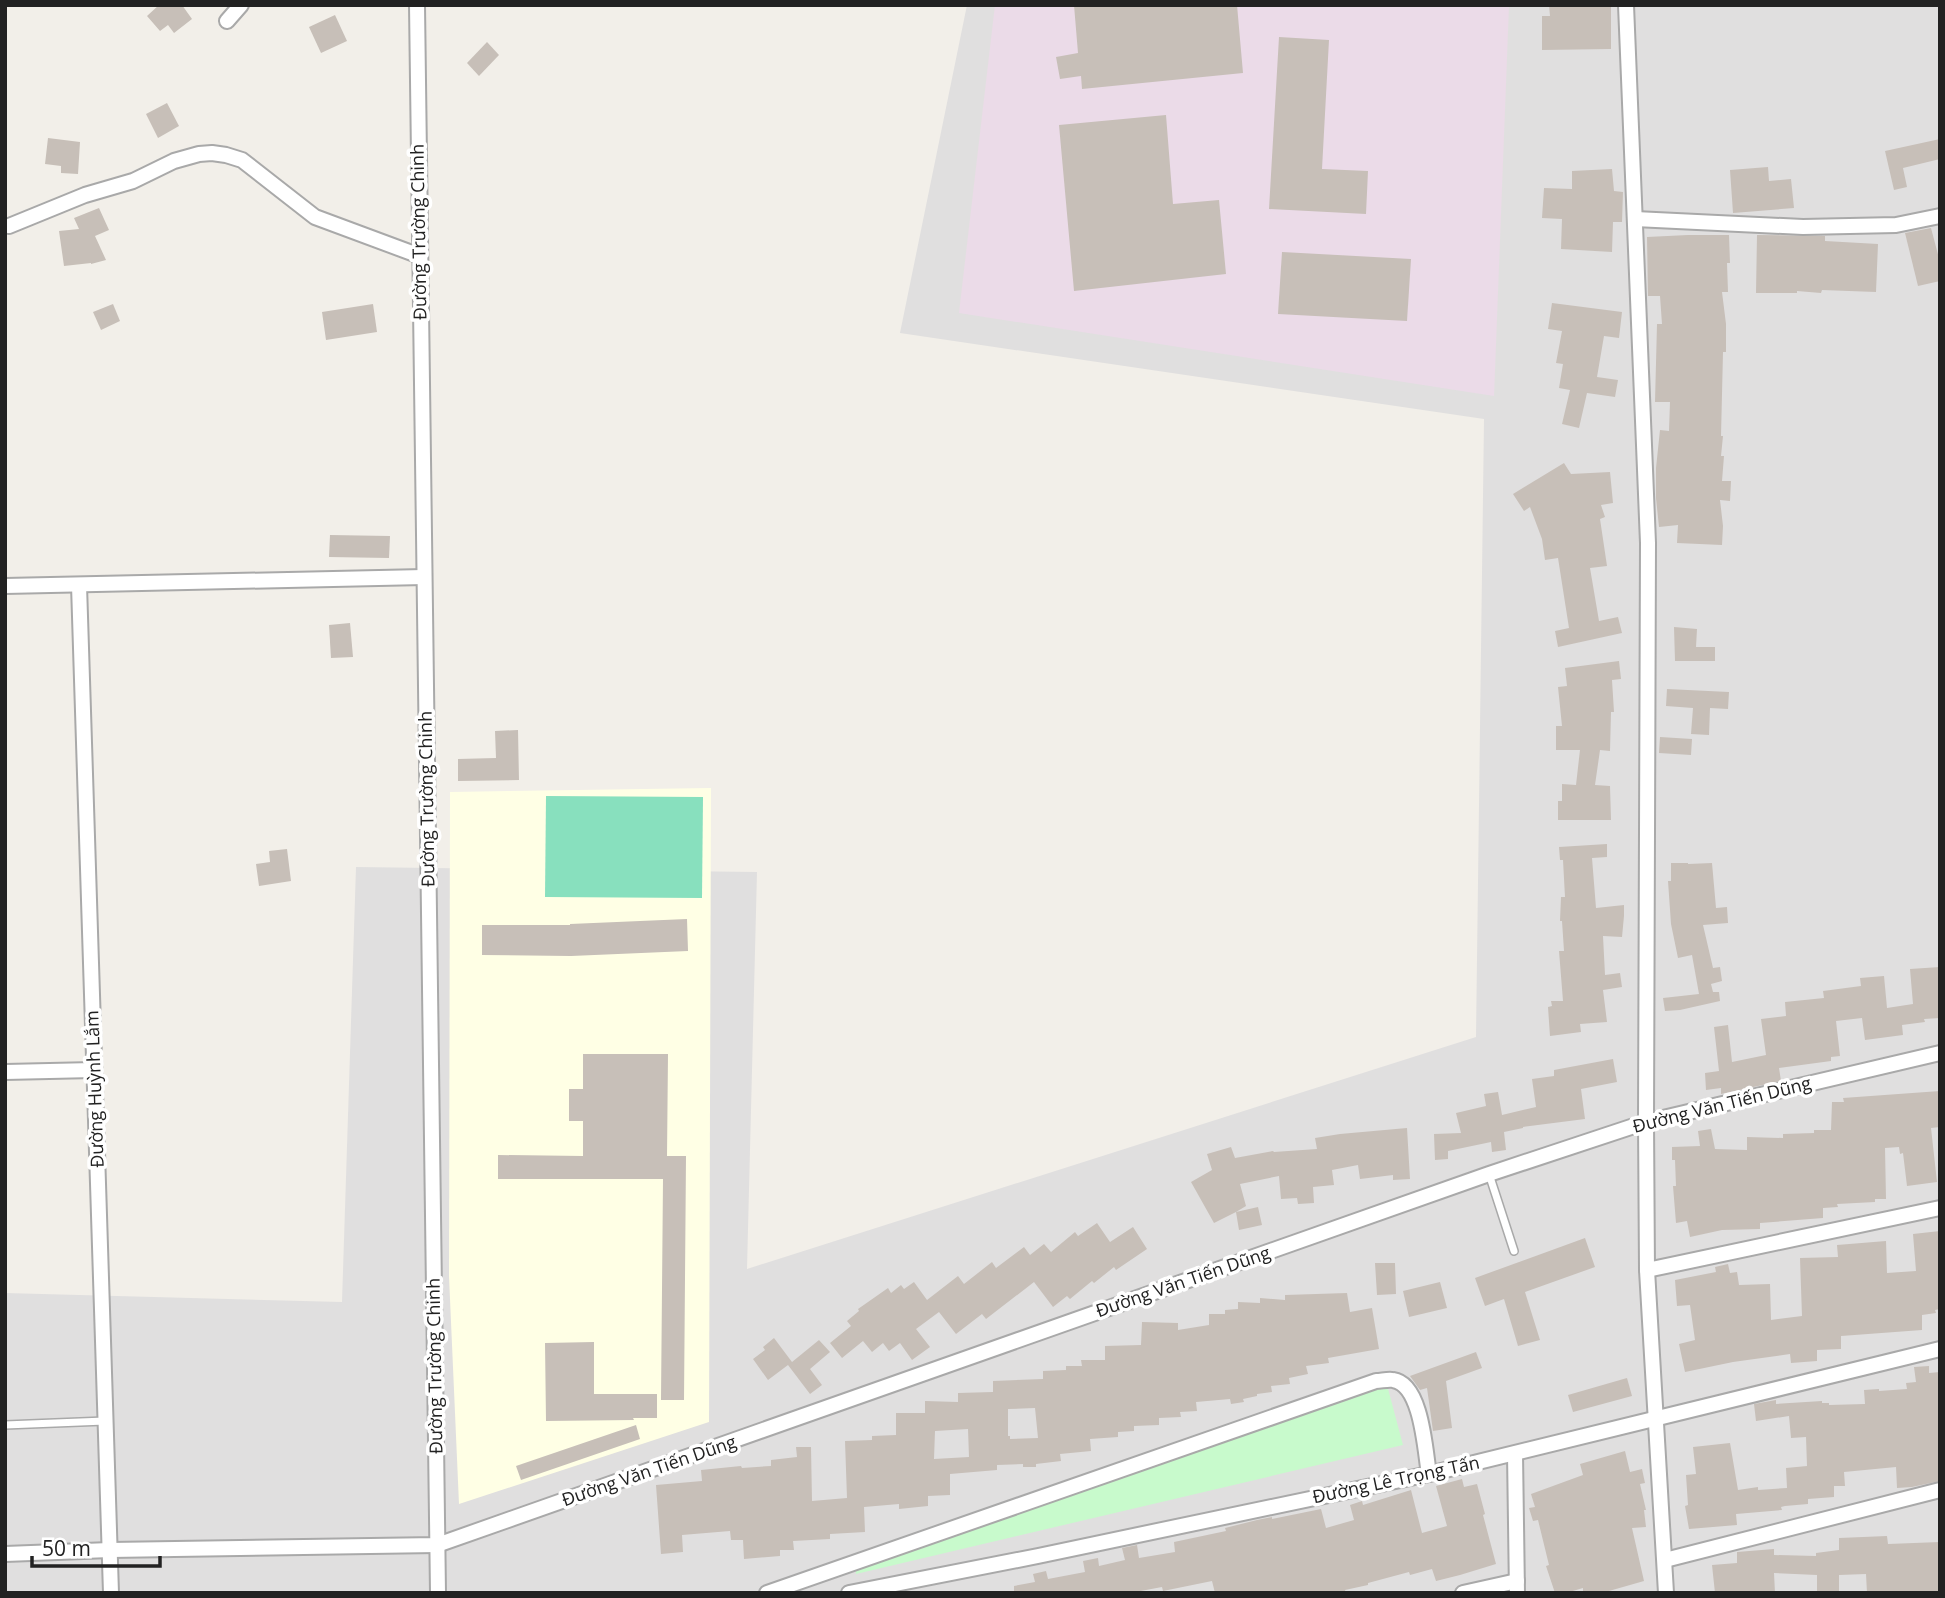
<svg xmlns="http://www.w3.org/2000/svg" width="1945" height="1598" viewBox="0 0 1945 1598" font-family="'Open Sans',sans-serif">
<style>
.residential{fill:#e0dfdf}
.industrial{fill:#ebdbe8}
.education{fill:#ffffe5}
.park{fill:#c8facc}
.pitch{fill:#88e0be}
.building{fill:#c7bfb8;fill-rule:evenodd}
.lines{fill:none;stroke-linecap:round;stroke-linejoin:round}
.service-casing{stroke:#a9a9a9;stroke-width:10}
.minor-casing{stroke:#a9a9a9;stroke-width:18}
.service{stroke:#fff;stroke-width:7}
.minor{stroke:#fff;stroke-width:14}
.labels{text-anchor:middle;stroke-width:7;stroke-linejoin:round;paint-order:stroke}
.street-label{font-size:18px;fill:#222;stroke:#fff}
</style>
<rect width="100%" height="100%" fill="#f2efe9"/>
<!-- residential -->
<polygon class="residential" points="967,5 1940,5 1940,1593 5,1593 5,1293 342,1302 356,867 757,872 747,1269 1476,1037 1484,419 900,333"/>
<!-- industrial -->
<polygon class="industrial" points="995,5 1509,5 1494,396 959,313"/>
<!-- education -->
<polygon class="education" points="711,788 709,1422 459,1504 449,1276 450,792"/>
<!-- park -->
<polygon class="park" points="1387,1385 1403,1445 856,1574 855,1567"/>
<!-- pitch -->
<polygon class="pitch" points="546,796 703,797 702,898 545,897"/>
<!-- building -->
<g class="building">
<polygon points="159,5 182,5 192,19 174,33 168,25 160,31 147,16"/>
<polygon points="1074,5 1237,5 1243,73 1082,89 1081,76 1060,79 1056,57 1078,53"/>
<polygon points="1549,5 1611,5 1611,49 1542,50 1542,16 1550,16"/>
<polygon points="335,15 347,41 321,53 309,27"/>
<polygon points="1279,37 1329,40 1322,169 1368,171 1366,214 1269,209"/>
<polygon points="487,42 499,55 479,76 467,63"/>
<polygon points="167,103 179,126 158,138 146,114"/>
<polygon points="1166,115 1173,204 1219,200 1226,274 1074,291 1059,125"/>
<polygon points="48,138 80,142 78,174 61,173 61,166 45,164"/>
<polygon points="1940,139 1940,159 1903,168 1907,187 1894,190 1885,151"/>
<polygon points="1768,167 1769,181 1791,179 1794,208 1733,213 1730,170"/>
<polygon points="1612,169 1614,191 1623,192 1622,222 1613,222 1612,252 1561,249 1562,219 1542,218 1544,188 1572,189 1572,171"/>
<polygon points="99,208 109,230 95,236 106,260 91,264 91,263 64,266 59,231 79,229 74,218"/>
<polygon points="1931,228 1940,262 1940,281 1918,286 1905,233"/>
<polygon points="1688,235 1729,235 1730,263 1727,263 1728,292 1722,292 1726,324 1726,352 1723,352 1721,436 1723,436 1721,456 1724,456 1722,481 1731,481 1730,501 1720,500 1723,526 1722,545 1677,543 1678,525 1659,527 1656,498 1656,468 1660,430 1669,431 1670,402 1655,402 1657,324 1662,324 1660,296 1648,296 1647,237"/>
<polygon points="1757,235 1825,236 1825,241 1878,244 1876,292 1822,290 1821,293 1797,291 1797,293 1756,293"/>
<polygon points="1282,252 1411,259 1407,321 1278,314"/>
<polygon points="1552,303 1622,312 1619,338 1604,336 1597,377 1618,380 1615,397 1587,393 1579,428 1562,424 1570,390 1559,388 1563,364 1556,363 1562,331 1548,329"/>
<polygon points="113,304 120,321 101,330 93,312"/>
<polygon points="373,304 377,332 326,340 322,312"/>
<polygon points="1564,463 1571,474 1610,472 1613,503 1601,505 1605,517 1600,519 1607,566 1590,568 1599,621 1618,617 1622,633 1558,647 1555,631 1569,628 1558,558 1545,560 1542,539 1530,507 1524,511 1513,494"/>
<polygon points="330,535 390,536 389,558 329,557"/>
<polygon points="350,623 353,657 331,658 329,625"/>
<polygon points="1674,627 1697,629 1696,647 1715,647 1715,661 1675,661"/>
<polygon points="1619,661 1621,679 1612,680 1614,712 1611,712 1610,751 1600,750 1595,785 1610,786 1611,820 1558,820 1558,801 1562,801 1562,784 1576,785 1580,750 1556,750 1556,726 1562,726 1558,687 1567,686 1565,668"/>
<polygon points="1667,689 1729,692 1728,709 1710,708 1709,735 1691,734 1693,708 1666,706"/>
<polygon points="518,730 519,780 458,781 458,759 496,758 495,731"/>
<polygon points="1660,737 1692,739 1691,755 1659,753"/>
<polygon points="1607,844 1607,857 1592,858 1596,908 1624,905 1624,916 1622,937 1603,936 1605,975 1620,973 1622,987 1603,990 1607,1022 1580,1024 1581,1032 1550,1036 1548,1007 1552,1006 1551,1001 1563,1001 1559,951 1564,951 1562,921 1560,921 1561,897 1565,897 1563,860 1560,860 1559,847"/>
<polygon points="287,849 291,881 259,886 256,864 270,862 269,851"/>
<polygon points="1671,863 1688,863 1688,864 1712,863 1716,908 1727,907 1728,923 1703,925 1713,968 1720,967 1722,981 1711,984 1713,992 1719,992 1720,1001 1680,1010 1665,1011 1663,998 1699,994 1692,955 1678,958 1671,924 1668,881 1671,881"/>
<polygon points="687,919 688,951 571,956 482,955 482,925 570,925 570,924"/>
<polygon points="1940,967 1940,1018 1924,1019 1925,1022 1902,1025 1903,1035 1865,1040 1862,1018 1836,1021 1840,1056 1831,1057 1831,1061 1779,1068 1781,1081 1721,1094 1721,1088 1706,1090 1705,1073 1719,1071 1714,1027 1728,1025 1732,1062 1766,1055 1761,1019 1786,1016 1785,1002 1824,998 1823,991 1861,986 1860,978 1884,976 1887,1008 1913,1004 1910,969"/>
<polygon points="583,1054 668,1054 667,1156 686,1156 684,1400 661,1400 663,1179 498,1179 498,1155 583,1156 583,1121 569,1121 569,1089 583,1089"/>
<polygon points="1613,1059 1617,1082 1581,1089 1585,1119 1523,1127 1523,1128 1504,1132 1506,1150 1492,1152 1491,1142 1448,1151 1448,1159 1435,1160 1434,1134 1461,1133 1456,1113 1486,1106 1484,1094 1498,1092 1502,1115 1536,1107 1532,1079 1554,1076 1554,1070"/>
<polygon points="1940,1091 1940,1127 1931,1128 1937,1182 1907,1186 1903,1153 1900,1154 1899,1147 1885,1148 1886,1199 1875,1199 1875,1202 1837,1204 1838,1207 1823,1208 1823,1218 1760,1223 1760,1229 1722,1230 1690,1237 1687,1221 1676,1223 1673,1186 1676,1186 1675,1160 1672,1160 1672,1147 1700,1146 1698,1131 1711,1129 1715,1149 1747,1150 1747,1137 1783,1138 1783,1134 1814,1133 1814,1130 1831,1130 1832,1102 1844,1102 1843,1098"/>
<polygon points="1407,1128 1410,1179 1393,1180 1393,1175 1360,1179 1358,1165 1332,1170 1334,1185 1313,1187 1314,1203 1298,1204 1297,1198 1281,1199 1279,1176 1240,1184 1246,1206 1236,1212 1258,1207 1262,1225 1239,1230 1236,1212 1214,1223 1191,1182 1212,1170 1207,1154 1231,1147 1235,1158 1273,1151 1274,1152 1317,1149 1315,1138 1340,1134"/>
<polygon points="1097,1223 1110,1242 1133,1227 1147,1249 1116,1270 1114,1267 1094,1283 1092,1281 1070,1299 1067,1296 1053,1307 1034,1282 986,1319 982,1314 956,1334 939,1312 916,1329 930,1347 912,1360 900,1343 889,1351 883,1343 872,1352 863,1341 842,1358 830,1343 851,1326 847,1321 859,1311 858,1309 888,1288 891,1293 901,1285 904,1289 914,1282 927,1300 958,1276 964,1284 992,1262 996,1268 1024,1247 1030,1255 1044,1244 1051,1252 1075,1232 1078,1236"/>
<polygon points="1940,1231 1940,1309 1935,1310 1936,1313 1922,1315 1922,1330 1841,1336 1841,1349 1817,1350 1817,1361 1791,1363 1790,1354 1733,1362 1685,1372 1679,1344 1695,1340 1690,1305 1677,1306 1675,1280 1716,1272 1715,1267 1728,1264 1730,1273 1737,1272 1739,1285 1770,1284 1771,1320 1802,1316 1800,1258 1838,1257 1837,1245 1886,1241 1887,1273 1916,1271 1913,1234"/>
<polygon points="1585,1238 1595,1267 1525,1292 1540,1340 1518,1346 1504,1299 1485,1306 1475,1278"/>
<polygon points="1375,1263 1395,1263 1396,1294 1377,1295"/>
<polygon points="1440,1282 1447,1308 1409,1317 1403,1291"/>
<path d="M1347,1293L1350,1312L1372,1308L1379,1349L1328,1358L1329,1363L1306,1366L1308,1374L1289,1378L1290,1384L1271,1386L1272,1392L1257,1394V1396L1243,1399L1244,1402L1231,1404L1230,1399L1196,1402L1197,1411L1180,1412L1181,1417L1159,1418V1425L1134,1426V1431L1118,1432V1437L1090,1439L1091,1451L1060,1454L1061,1461L1036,1464V1467H1023V1464L997,1465V1470L950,1474V1495L928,1496V1506L899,1509V1504L864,1507L865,1532L830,1534V1539L793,1541L794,1550H780V1556L744,1559L743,1540H731L730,1531L682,1535L683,1552L661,1554L656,1485L702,1481L701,1470L741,1466L742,1468L771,1466V1460L797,1457L796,1447H811L812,1501L847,1498L845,1441L872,1440V1436L896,1435V1413H925V1401L958,1402V1393L993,1392V1381L1043,1379V1371L1066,1370V1366H1082L1081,1360H1105V1346L1141,1345L1142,1322L1178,1323V1330L1209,1325V1314H1225V1310L1238,1309V1302L1260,1303V1298L1285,1300V1295ZM1035,1408L1038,1438L1010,1439V1436H1008V1409ZM968,1429L969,1457L934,1459L935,1431Z"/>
<polygon points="774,1338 792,1362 819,1340 830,1352 810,1369 822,1385 810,1394 788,1365 768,1380 753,1359 765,1350 763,1347"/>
<polygon points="594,1342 594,1394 657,1394 657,1418 633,1418 634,1420 546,1421 545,1343"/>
<polygon points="1476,1352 1482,1368 1446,1381 1452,1428 1433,1431 1427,1388 1420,1390 1410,1376"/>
<polygon points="1929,1366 1929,1373 1940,1372 1940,1481 1912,1487 1897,1488 1896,1467 1844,1472 1845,1486 1834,1486 1834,1497 1808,1499 1808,1504 1785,1506 1781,1507 1782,1510 1736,1514 1737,1525 1689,1529 1685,1506 1688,1505 1686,1475 1696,1474 1693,1447 1730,1443 1738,1490 1758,1487 1758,1490 1787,1488 1786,1468 1807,1466 1806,1437 1791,1438 1789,1416 1756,1421 1754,1404 1776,1400 1776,1404 1822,1401 1822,1403 1829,1403 1829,1405 1865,1404 1864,1390 1879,1389 1879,1391 1907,1389 1906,1383 1916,1382 1914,1367"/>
<polygon points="1627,1378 1632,1396 1573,1412 1568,1395"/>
<polygon points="636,1425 640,1439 521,1480 516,1466"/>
<polygon points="1625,1451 1630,1472 1642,1469 1645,1483 1640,1484 1646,1510 1644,1510 1646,1527 1632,1528 1644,1581 1602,1593 1583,1593 1583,1588 1566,1593 1555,1593 1546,1566 1549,1565 1538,1520 1533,1521 1529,1508 1535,1507 1531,1494 1583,1475 1580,1464"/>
<polygon points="1462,1479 1464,1487 1477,1484 1485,1514 1483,1515 1496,1564 1460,1575 1436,1581 1432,1569 1410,1575 1409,1572 1368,1583 1368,1585 1345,1590 1346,1593 1215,1593 1212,1581 1163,1591 1162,1587 1130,1593 1014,1593 1014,1586 1035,1582 1033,1574 1046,1571 1048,1579 1085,1572 1083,1561 1098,1558 1099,1566 1125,1560 1122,1548 1137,1545 1139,1558 1175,1552 1174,1542 1226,1531 1225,1528 1257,1520 1272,1517 1272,1519 1321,1509 1326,1528 1354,1520 1350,1505 1362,1501 1363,1505 1411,1490 1422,1533 1447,1526 1436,1486"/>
<polygon points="1887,1536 1888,1544 1940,1542 1940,1593 1867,1593 1866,1574 1839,1575 1839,1593 1817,1593 1817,1575 1774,1573 1775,1593 1715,1593 1712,1565 1737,1563 1737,1552 1774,1549 1774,1555 1816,1556 1816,1553 1839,1550 1839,1538"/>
</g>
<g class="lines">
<defs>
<g id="service">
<polyline points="1489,1174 1514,1251"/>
<polyline points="5,1425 105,1421"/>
</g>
<g id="minor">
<polyline points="417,5 438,1593"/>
<polyline points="1626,5 1648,543 1646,1122 1647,1270 1666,1593"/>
<polyline points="227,21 241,5"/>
<polyline points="1635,219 1803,227 1896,225 1940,216"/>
<polyline points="9,226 85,195 133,181 174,161 199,154 212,153 226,155 242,160 315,217 420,256"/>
<polyline points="79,585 111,1593"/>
<polyline points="5,586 424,577"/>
<polyline points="5,1072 94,1070"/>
<polyline points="1647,1270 1940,1208"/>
<polyline points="1515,1454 1517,1593"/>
<polyline points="5,1554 110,1550 437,1545 1489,1174 1646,1122 1940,1053"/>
<polyline points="1665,1560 1940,1490"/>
<path d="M767,1593L1376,1381C1381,1381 1388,1379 1393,1380C1422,1384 1425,1451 1429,1474"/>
<polyline points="849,1593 1038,1556 1429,1474 1940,1349"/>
<polyline points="1463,1593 1517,1581"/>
</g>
</defs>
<!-- service casing -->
<use href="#service" class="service-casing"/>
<!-- minor casing -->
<use href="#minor" class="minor-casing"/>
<!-- service -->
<use href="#service" class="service"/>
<!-- minor -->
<use href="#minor" class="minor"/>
</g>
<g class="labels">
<!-- street labels -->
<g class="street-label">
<text transform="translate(419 232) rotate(-91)" y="6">Đường Trường Chinh</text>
<text transform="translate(427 799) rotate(-91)" y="6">Đường Trường Chinh</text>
<text transform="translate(95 1089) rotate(-92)" y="6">Đường Huỳnh Lắm</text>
<text transform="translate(1722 1105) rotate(-14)" y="6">Đường Văn Tiến Dũng</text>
<text transform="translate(1183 1282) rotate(-19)" y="6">Đường Văn Tiến Dũng</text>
<text transform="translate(435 1366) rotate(-91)" y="6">Đường Trường Chinh</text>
<text transform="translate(649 1471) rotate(-19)" y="6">Đường Văn Tiến Dũng</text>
<text transform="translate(1396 1480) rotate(-12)" y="6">Đường Lê Trọng Tấn</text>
</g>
</g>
<!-- border -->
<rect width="1945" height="1598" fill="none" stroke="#222222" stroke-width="14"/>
<!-- scale -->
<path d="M32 1556v10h128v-10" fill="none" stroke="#222222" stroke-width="3.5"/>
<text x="42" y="1556" font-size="21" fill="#222222" stroke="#ffffff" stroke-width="5" paint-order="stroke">50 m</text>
</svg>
